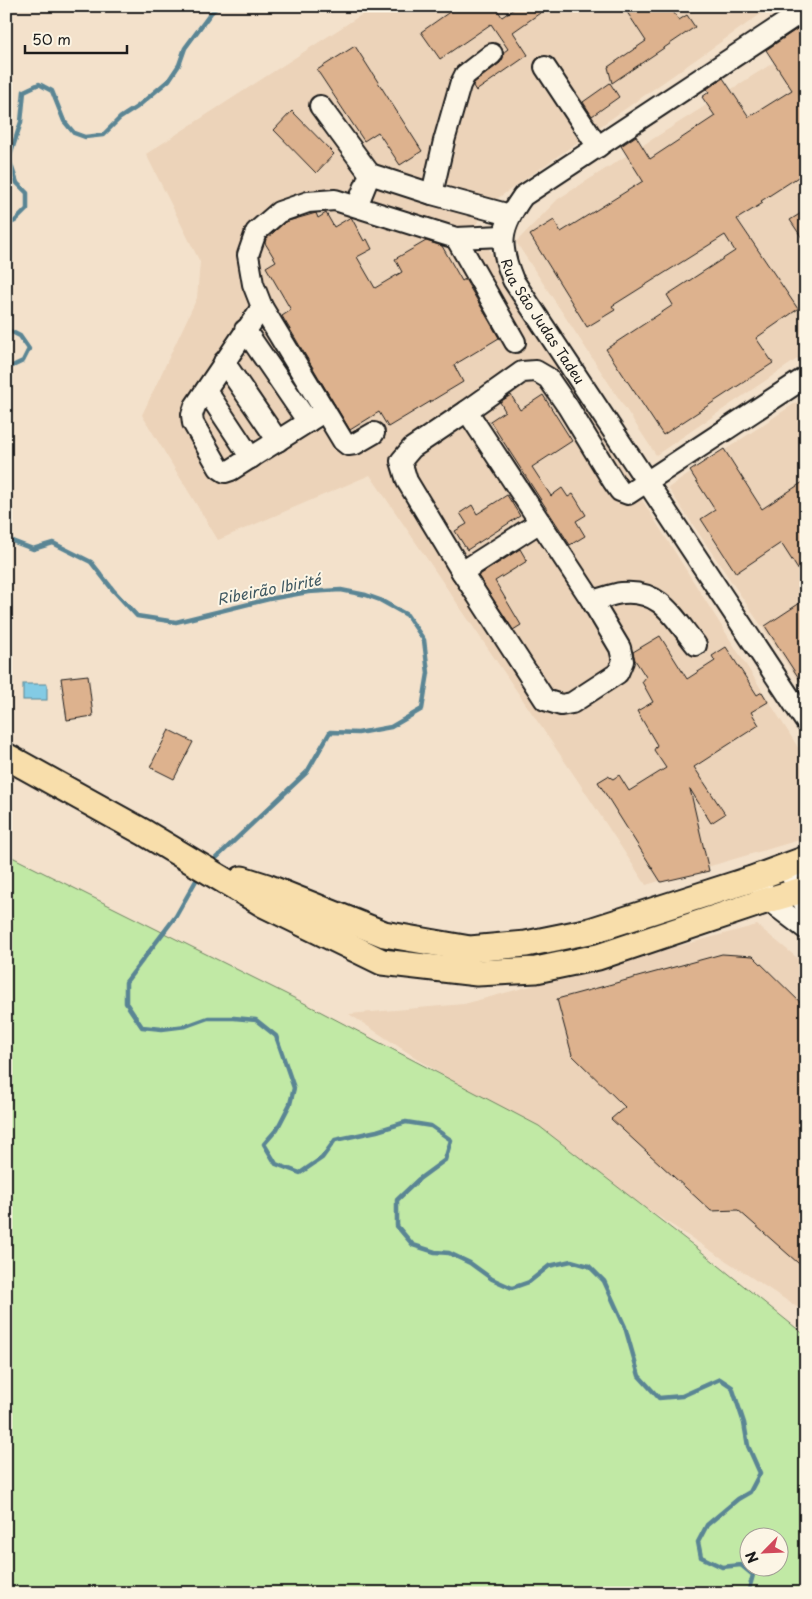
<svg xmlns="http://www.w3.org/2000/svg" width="812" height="1599" viewBox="0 0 812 1599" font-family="'Playpen Sans',sans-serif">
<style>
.built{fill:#ecd3b9}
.green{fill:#c1e9a5;stroke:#6e8260;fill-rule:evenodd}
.water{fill:#83cbe4;stroke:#5a8594}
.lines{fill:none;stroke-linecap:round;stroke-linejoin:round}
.stream{stroke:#5a8594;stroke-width:4.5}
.building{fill:#ddb28e;stroke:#1c1c1c}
.minor-casing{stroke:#1c1c1c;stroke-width:24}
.major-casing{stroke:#1c1c1c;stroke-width:29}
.minor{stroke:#fcf5e5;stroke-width:20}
.major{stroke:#f8deab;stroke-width:25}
.labels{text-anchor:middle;stroke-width:4;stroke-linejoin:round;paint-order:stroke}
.street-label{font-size:14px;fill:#1c1c1c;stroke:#fcf5e5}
.water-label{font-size:15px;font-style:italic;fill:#405962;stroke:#fcf5e5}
</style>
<rect width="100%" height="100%" fill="#f3e1cb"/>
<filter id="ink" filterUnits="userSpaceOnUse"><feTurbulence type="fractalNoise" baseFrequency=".02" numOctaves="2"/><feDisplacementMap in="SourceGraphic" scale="10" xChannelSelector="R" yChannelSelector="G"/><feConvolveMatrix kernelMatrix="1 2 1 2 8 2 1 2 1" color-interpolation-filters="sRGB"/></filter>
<g filter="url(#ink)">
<!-- built -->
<g class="built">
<polygon points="375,6 772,6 491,203 475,226 569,384 806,760 806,838 646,885 576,778 370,475 218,540 142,415 197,298 200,262 146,154"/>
<polygon points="806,42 806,353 656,455 516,242 558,199"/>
<polygon points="806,396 806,692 668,488"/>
<polygon points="757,925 806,965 806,1313 349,1014 464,1004"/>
</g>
<!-- green -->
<path class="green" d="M6,854L304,1003L539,1126L698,1249L806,1336V1593H6ZM750,1536H780V1566H750Z"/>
<!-- water -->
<rect class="water" x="23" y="684" width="24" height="16"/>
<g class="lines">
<!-- stream -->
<g class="stream">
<polyline points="6,225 15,221 27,209 27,193 17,183 9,159 21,122 24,91 39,84 52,91 64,121 74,133 85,137 103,135 120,118 137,107 169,80 179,65 185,48 211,13 218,6"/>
<polyline points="6,329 20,336 29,349 23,361 6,369"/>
<polyline points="6,535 12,541 33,549 53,543 91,562 113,590 137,616 176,622 269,599 308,592 341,590 366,595 380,600 407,615 424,640 428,673 422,709 391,727 358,733 330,732 307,772 216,858"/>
<polyline points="198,877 176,916 126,982 126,1003 142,1027 162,1029 186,1026 208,1018 234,1018 256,1020 276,1036 294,1088 290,1104 277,1129 264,1144 276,1164 300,1173 322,1158 335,1140 377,1131 406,1122 431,1126 451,1140 445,1160 419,1179 397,1200 397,1226 413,1245 435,1252 449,1253 470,1263 492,1279 512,1288 529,1282 549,1266 571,1261 589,1266 604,1281 625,1327 639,1376 659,1398 682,1396 720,1379 732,1387 744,1423 748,1446 760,1473 750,1492 738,1499 707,1525 698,1542 701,1557 722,1567 741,1565 753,1575 748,1593"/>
</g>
</g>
<!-- building -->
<g class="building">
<polygon points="458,6 495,6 502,17 518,6 550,6 513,32 528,55 476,91 473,86 474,83 500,63 503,58 504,52 508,49 491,24 440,59 421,32"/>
<polygon points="623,6 669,6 679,20 687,15 695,27 612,83 608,67 646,41"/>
<polygon points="806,23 806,172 761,201 763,203 737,219 798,309 756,338 773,363 663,435 606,349 673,305 667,295 735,251 725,235 612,306 615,310 587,327 530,235 554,220 561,232 643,181 621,146 636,136 650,159 715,116 702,97 709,92 707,89 723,78 749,117 792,90 766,50"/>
<polygon points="355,46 422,151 400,165 378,132 364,141 317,70"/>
<polygon points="610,83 619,97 592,116 583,102"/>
<polygon points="292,111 334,154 316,173 274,130"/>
<polygon points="806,210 806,244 790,220"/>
<polygon points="316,213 318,218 326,213 334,227 351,217 364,241 367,239 372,249 357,257 375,288 402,272 395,259 426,241 442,246 462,281 465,279 499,338 454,365 463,382 388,427 379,412 350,430 282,316 291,310 266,267 276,261 265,243 266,239 285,222"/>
<polygon points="511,395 520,410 543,395 572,441 532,467 551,496 562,488 568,497 573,494 586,515 576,521 585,536 570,545 490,421 505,411 500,402"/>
<polygon points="724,449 762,509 806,480 806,582 781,543 736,573 701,519 715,510 690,471"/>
<polygon points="507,495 520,516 467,550 455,531 467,524 460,513 472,505 477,514"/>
<polygon points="520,549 527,561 495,581 521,625 513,630 478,576"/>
<polygon points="806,599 806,689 765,626"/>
<polygon points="660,636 687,679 715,661 712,656 726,647 757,695 762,692 768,702 751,712 759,725 694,767 725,814 711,823 690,789 709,871 661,882 598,782 608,776 613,779 619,775 629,791 666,768 654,750 657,745 637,711 653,702 642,682 646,677 635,660 633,652"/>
<polygon points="88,675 93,716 67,720 61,678"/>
<polygon points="169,730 193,742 174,779 150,767"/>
<polygon points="722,954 753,956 806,1008 806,1270 738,1210 711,1211 611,1119 625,1107 572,1055 557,999"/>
</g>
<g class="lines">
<defs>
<g id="minor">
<path id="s1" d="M806,9L523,196C500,228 498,244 513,280L806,722"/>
<polyline points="545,67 598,147"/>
<polyline points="320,106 370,174"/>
<polyline points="432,194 444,141 460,85 465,75 492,54"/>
<polyline points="357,206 370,174 432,194 510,215"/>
<polyline points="456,238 515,342"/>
<polyline points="262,307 195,406 192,415 193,423 219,468 225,472 231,470 325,411"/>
<polyline points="245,330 308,422"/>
<polyline points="224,362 278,441"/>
<polyline points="206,390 251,458"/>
<polyline points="467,411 412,448 401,461 407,481 462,572 545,700 561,705 572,703 618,673 623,661 620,648 592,601"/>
<polyline points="374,433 355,444 348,445 343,441 262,307 253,284 248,255 256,232 279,212 308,202 335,200 456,238 503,236"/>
<polyline points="462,572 540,522"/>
<path d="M696,645C674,618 661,589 622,593C612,594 601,599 592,601L467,411L522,372L536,371L548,378L568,407L613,481L620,491L628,494L806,377"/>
<polyline points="787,866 806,908"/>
<polyline points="757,877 768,900 806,929"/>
</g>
<g id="major">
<polyline points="6,756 145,833 265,905 382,962 477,973 536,970 598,957 768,900 806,889"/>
<polyline points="242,879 267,887 384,934 470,949 526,944 590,931 752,879 806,859"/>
</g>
</defs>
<!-- minor casing -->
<use href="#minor" class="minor-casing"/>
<!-- major casing -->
<use href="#major" class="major-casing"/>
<!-- minor -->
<use href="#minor" class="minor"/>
<!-- major -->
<use href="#major" class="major"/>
</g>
</g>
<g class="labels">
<!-- street labels -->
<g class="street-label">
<text dy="5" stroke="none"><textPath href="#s1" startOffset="480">Rua São Judas Tadeu</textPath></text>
</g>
<!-- water labels -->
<g class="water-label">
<text transform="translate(269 590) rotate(-11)" y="5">Ribeirão Ibirité</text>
</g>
</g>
<!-- margin -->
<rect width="812" height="1599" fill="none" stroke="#fcf5e5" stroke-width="25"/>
<rect x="12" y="12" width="787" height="1574" fill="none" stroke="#1c1c1c" stroke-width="2" filter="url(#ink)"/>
<!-- north arrow -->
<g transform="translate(764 1552) rotate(246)"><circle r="24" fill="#fcf5e5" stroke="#a29e95"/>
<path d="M0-4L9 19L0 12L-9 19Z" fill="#d1495b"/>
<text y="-8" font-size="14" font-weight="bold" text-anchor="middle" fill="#1c1c1c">N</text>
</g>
<!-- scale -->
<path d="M25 45v8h102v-8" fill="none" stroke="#1c1c1c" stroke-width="2.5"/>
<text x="32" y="45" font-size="15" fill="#1c1c1c" stroke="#fcf5e5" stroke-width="4" paint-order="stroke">50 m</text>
</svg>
